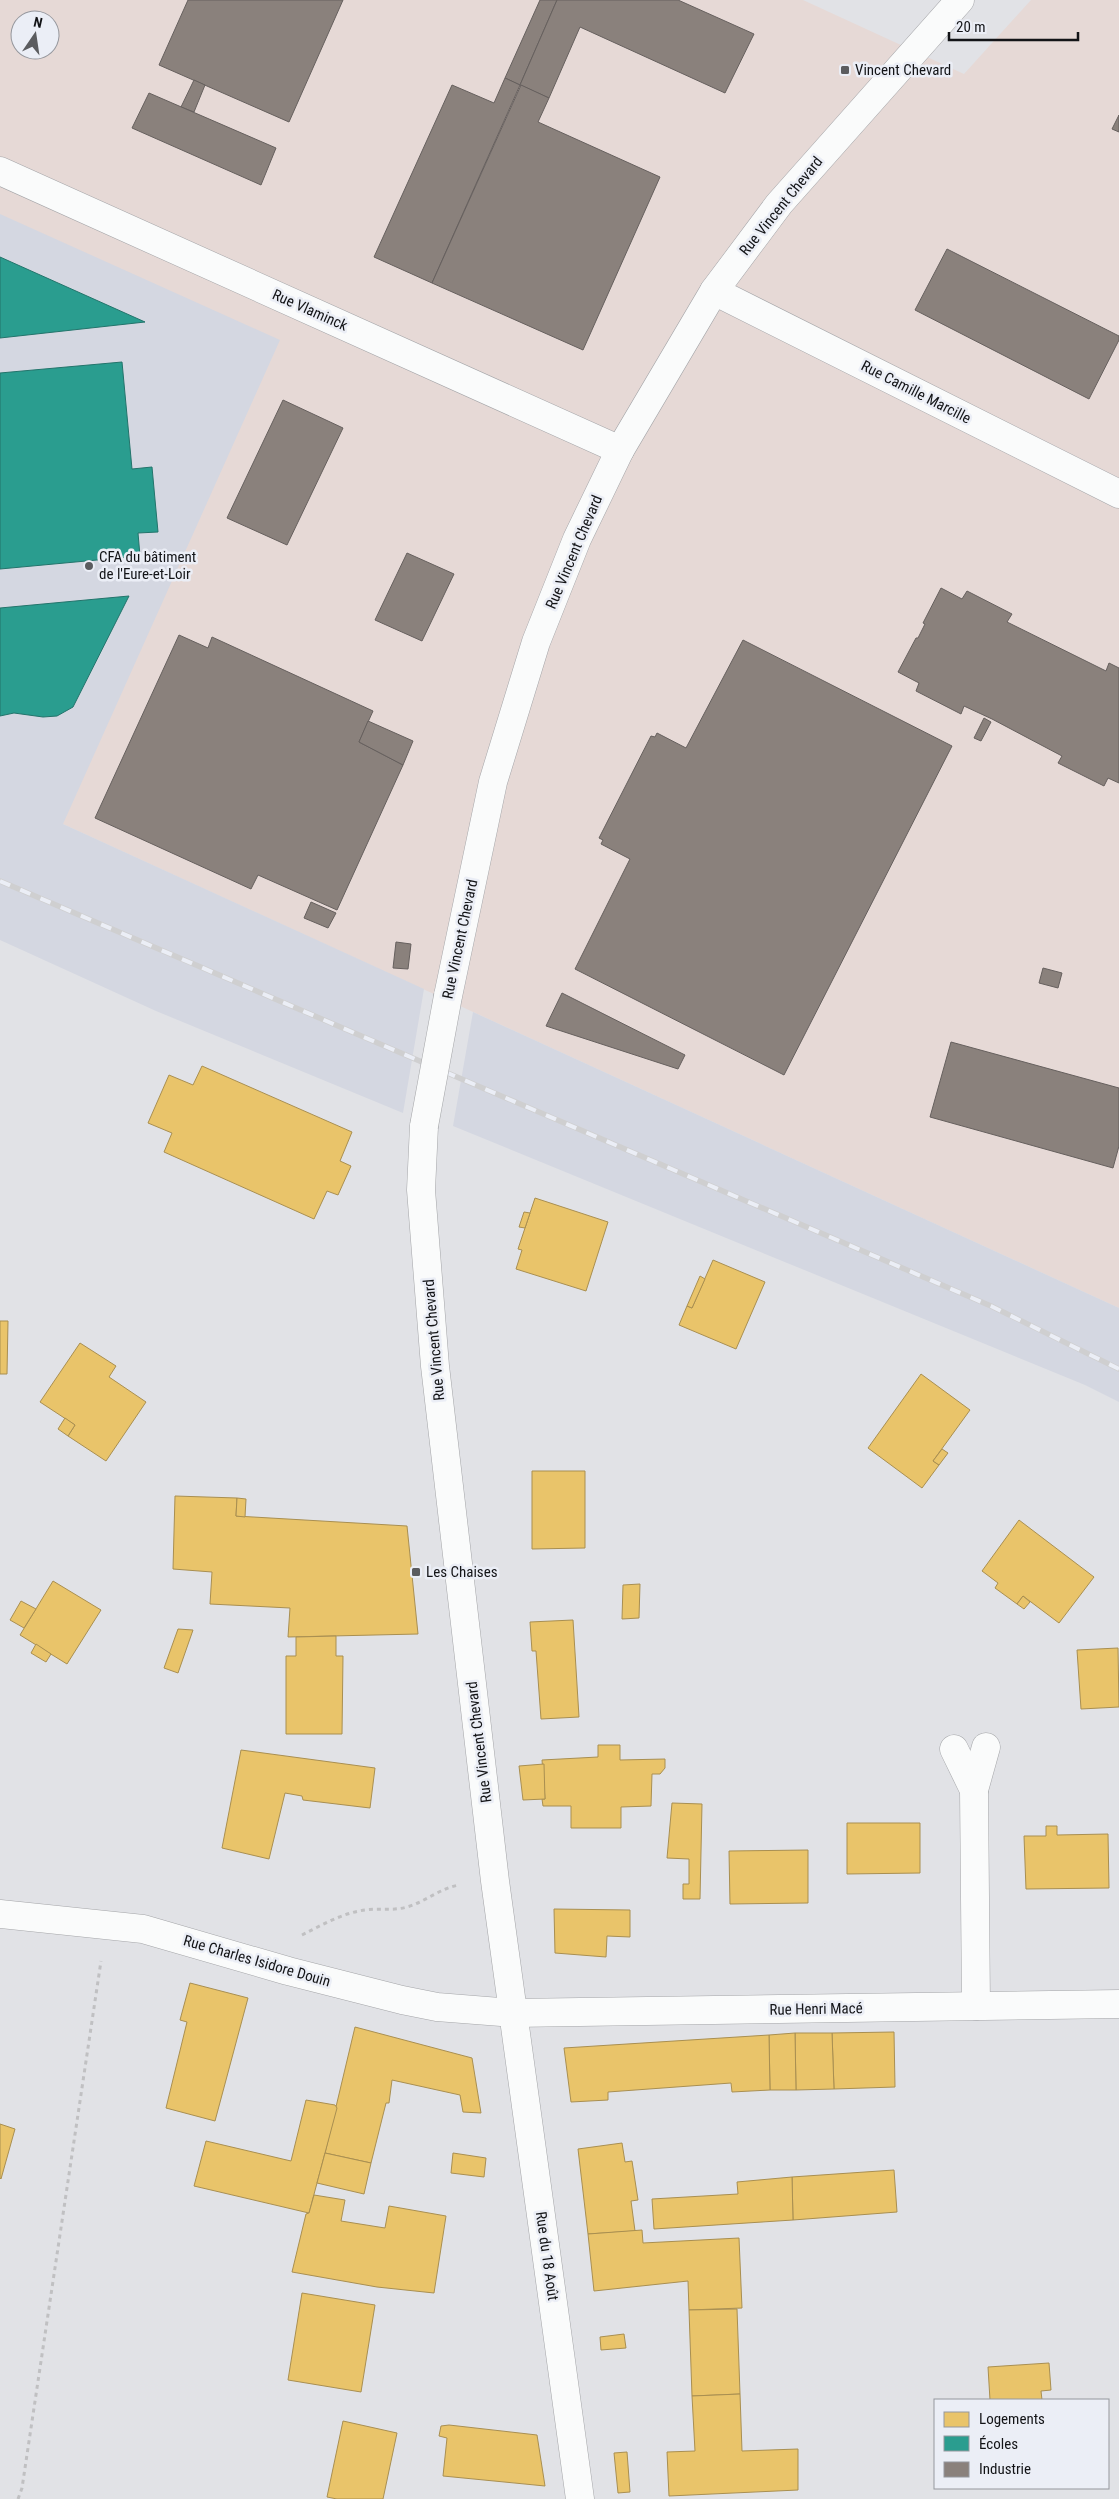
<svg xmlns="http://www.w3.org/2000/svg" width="1119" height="2499" viewBox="0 0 1119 2499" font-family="'Roboto Condensed',sans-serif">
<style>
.industrial{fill:#e6d9d6;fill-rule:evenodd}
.built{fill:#d4d7e1}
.homes{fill:#e9c46a;stroke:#a98f51}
.schools{fill:#2a9d8f;stroke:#23746b}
.industry{fill:#8a817c;stroke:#66605e}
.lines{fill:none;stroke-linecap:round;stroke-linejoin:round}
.minor-casing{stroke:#a4a5a8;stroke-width:29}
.tertiary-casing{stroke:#a4a5a8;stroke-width:29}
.path{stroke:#c0c0c2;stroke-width:3;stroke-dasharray:4 4;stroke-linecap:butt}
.minor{stroke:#fafbfb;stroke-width:28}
.tertiary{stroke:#fafbfb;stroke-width:28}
.rail-casing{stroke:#cfcfd0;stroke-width:5.5}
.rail{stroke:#ebeef6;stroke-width:4;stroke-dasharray:11;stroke-linecap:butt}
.tertiary-bridge-casing{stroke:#a4a5a8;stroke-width:29;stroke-linecap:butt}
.tertiary-bridge{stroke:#fafbfb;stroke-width:28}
.poi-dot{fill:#5b5c5f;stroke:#ebeef6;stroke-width:2}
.labels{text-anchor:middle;stroke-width:5;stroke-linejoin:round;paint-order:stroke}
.poi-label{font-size:15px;fill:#131417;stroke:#ebeef6;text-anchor:start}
.street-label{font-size:15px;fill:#131417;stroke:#ebeef6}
</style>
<rect width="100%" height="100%" fill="#e1e2e6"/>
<!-- industrial -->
<path class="industrial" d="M0,0H803L964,74L1031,0H1119V1308L63,824L0,792ZM20,20H50V50H20Z"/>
<!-- built -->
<g class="built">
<polygon points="0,214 280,340 63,824 424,989 403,1113 156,1011 0,940"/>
<polygon points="473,1012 1119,1308 1119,1402 1085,1385 453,1126"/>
</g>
<!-- homes -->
<g class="homes">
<polygon points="202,1066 352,1132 340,1161 351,1166 338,1195 327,1191 314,1219 164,1152 172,1133 148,1123 169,1075 193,1085"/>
<polygon points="535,1198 608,1222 586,1291 516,1269 522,1250 518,1249"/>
<polygon points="524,1212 530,1213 525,1228 519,1227"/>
<polygon points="713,1260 765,1282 736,1349 679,1325 687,1306 692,1308"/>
<polygon points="700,1276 705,1279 692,1308 687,1306"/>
<polygon points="0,1321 8,1321 7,1374 0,1374"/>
<polygon points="80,1343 116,1366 109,1377 146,1402 106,1461 68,1436 75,1425 40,1402"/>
<polygon points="921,1374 970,1410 933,1461 939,1465 922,1488 868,1448"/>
<polygon points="65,1418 75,1425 68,1436 58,1429"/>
<polygon points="942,1449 948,1453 939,1465 933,1461"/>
<polygon points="532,1471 585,1471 585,1548 532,1549"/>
<polygon points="175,1496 237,1498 236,1516 407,1526 418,1634 288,1637 290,1608 210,1604 212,1572 173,1569"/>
<polygon points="237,1498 246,1499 245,1517 236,1516"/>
<polygon points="1019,1520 1094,1577 1059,1623 1023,1596 1017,1604 995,1588 998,1583 982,1571"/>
<polygon points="53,1581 101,1610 67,1664 20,1635"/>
<polygon points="640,1584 639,1618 622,1619 623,1585"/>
<polygon points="1023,1596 1030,1602 1024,1609 1017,1604"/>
<polygon points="21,1601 36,1609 24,1628 10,1620"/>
<polygon points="573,1620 579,1717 541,1719 536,1651 532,1651 530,1622"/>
<polygon points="178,1629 193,1630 178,1673 164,1668"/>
<polygon points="336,1636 336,1656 343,1656 342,1734 286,1734 286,1656 296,1656 296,1637"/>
<polygon points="36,1644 51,1654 46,1662 31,1653"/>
<polygon points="1118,1648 1119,1707 1081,1709 1077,1650"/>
<polygon points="598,1745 620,1745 620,1760 665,1759 665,1768 660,1774 652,1774 651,1806 621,1807 621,1828 571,1828 571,1806 543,1806 542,1799 545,1799 542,1760 598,1757"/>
<polygon points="241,1750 375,1768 370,1808 303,1800 302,1796 285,1793 269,1859 222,1848"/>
<polygon points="544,1764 545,1799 523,1800 519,1766"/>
<polygon points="672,1803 702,1804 700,1899 683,1899 683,1884 689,1884 689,1859 667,1858"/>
<polygon points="847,1823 920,1823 920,1873 847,1874"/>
<polygon points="1046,1826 1057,1826 1057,1835 1108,1834 1109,1888 1026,1889 1024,1836 1046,1836"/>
<polygon points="808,1850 808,1903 730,1904 729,1851"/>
<polygon points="554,1909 630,1910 630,1937 607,1936 606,1957 555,1953"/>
<polygon points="190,1983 248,1998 215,2121 166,2108 187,2022 180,2020"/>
<polygon points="355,2027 472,2058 481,2113 463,2112 460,2095 392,2080 389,2103 386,2103 371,2163 325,2153"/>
<polygon points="894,2032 895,2087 834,2089 832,2033"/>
<polygon points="795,2033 832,2033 834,2089 796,2090"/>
<polygon points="795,2033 796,2090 770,2090 769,2035"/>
<polygon points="769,2035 770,2090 732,2092 731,2083 608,2092 608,2100 571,2102 564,2048"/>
<polygon points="306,2100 335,2105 337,2108 309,2213 194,2186 206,2141 291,2161"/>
<polygon points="0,2124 15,2129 1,2179 0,2178"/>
<polygon points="622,2143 625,2162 632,2161 638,2200 631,2201 635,2231 588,2234 578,2149"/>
<polygon points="325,2153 371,2163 364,2194 317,2183"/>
<polygon points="453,2153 486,2158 484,2177 451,2173"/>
<polygon points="894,2170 897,2212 793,2220 792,2177"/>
<polygon points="792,2177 793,2220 654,2229 652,2199 738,2194 737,2182"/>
<polygon points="314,2195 345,2200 341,2221 385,2228 389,2206 446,2216 434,2293 377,2287 292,2272 306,2214 309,2213"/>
<polygon points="642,2230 643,2243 739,2238 742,2308 689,2310 688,2281 594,2291 588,2234"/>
<polygon points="302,2293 375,2305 361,2392 288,2380"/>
<polygon points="737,2309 740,2394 692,2396 689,2310"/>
<polygon points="624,2334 626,2348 601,2350 600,2337"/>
<polygon points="1049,2363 1051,2390 1041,2391 1042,2400 990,2400 988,2367"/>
<polygon points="740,2394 742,2451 798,2449 798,2490 669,2496 667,2452 695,2451 692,2396"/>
<polygon points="343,2421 397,2433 383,2499 337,2499 327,2497"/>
<polygon points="449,2425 537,2435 545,2486 443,2476 447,2438 439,2436 441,2426"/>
<polygon points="627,2452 630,2492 618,2493 614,2453"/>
</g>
<!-- schools -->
<g class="schools">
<polygon points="0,257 145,322 0,338"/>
<polygon points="122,362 132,469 152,467 158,532 138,533 140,556 0,569 0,373"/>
<polygon points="129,596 73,707 57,716 43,717 14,713 0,716 0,608"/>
</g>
<!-- industry -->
<g class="industry">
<polygon points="188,0 343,0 289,122 159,65"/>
<polygon points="540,0 557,0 520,85 505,78"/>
<polygon points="557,0 678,0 754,34 725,93 580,27 549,98 520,85"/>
<polygon points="505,78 520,85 432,283 374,257 452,85 494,103"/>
<polygon points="194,80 205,85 194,112 181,107"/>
<polygon points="521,85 549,98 538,122 660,177 583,350 432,283"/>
<polygon points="149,93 276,148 261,185 132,128"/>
<polygon points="1119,115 1119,132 1112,129"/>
<polygon points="947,249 1119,336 1119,340 1089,399 915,310"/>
<polygon points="283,400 343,428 287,545 227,518"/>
<polygon points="407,553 454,574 422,641 375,620"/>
<polygon points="941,588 962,599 967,591 1012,614 1007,622 1106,671 1109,663 1119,668 1119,783 1108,778 1104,786 1058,763 1062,756 992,719 964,706 961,714 916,691 919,683 898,672 916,638 918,638 925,624 923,623"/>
<polygon points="179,635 208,648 212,637 373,711 359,742 403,765 337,910 258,875 251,889 95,818"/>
<polygon points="743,640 952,746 784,1075 575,969 630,859 601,844 603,840 599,838 651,736 655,737 657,733 686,748"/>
<polygon points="984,718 991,722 981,741 974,738"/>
<polygon points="368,721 413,741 403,765 359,742"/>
<polygon points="311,902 336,913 328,928 304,918"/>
<polygon points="396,942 411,944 408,969 393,968"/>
<polygon points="1043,968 1062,973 1058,988 1039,983"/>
<polygon points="562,993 685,1055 678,1069 546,1026"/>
<polygon points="951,1042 1119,1088 1119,1146 1113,1168 930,1117"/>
</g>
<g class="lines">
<defs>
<g id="minor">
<polyline points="0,171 620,450"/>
<polyline points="714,291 1119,494"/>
<polyline points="954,1749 974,1790 976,2006"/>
<polyline points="974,1790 986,1747"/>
<polyline points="513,2013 1119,2004"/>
</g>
<g id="tertiary">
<polyline points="448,996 493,782 536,642 577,539 620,450 714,291 779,204 960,0"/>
<polyline points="424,1126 421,1190 435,1366 495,1881 580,2499"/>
<polyline points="0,1914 143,1929 288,1971 402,2000 437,2007 513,2013"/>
</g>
</defs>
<!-- minor casing -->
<use href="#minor" class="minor-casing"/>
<!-- tertiary casing -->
<use href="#tertiary" class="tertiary-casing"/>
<!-- path -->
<g class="path">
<path d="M302,1935C322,1925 342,1913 365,1910C380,1908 393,1911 407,1907C425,1902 442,1887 460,1885"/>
<polyline points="18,2499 22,2488 101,1961"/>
</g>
<!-- minor -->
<use href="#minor" class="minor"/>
<!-- tertiary -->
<use href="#tertiary" class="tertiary"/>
<defs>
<polyline id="rail" points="0,881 991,1306 1119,1369"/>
</defs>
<!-- rail casing -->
<use href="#rail" class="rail-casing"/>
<!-- rail -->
<use href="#rail" class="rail"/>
<defs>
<polyline id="tertiary-bridge" points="424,1126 448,996"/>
</defs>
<!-- tertiary-bridge casing -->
<use href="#tertiary-bridge" class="tertiary-bridge-casing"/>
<!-- tertiary-bridge -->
<use href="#tertiary-bridge" class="tertiary-bridge"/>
</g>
<!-- markers -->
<g class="poi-dot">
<rect x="840" y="65" width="10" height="10" rx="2.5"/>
<circle cx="89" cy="566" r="5"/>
<rect x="411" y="1567" width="10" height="10" rx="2.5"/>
</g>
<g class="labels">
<!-- poi labels -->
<g class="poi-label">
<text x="855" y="75">Vincent Chevard</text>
<text x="99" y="562">CFA du bâtiment<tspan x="99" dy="17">de l'Eure-et-Loir</tspan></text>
<text x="426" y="1577">Les Chaises</text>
</g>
<!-- street labels -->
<g class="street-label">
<text transform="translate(781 206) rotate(-51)" y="5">Rue Vincent Chevard</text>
<text transform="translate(310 310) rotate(24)" y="5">Rue Vlaminck</text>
<text transform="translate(916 392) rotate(27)" y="5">Rue Camille Marcille</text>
<text transform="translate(574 552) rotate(-67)" y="5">Rue Vincent Chevard</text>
<text transform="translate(460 939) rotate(-78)" y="5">Rue Vincent Chevard</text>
<text transform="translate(434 1340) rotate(-95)" y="5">Rue Vincent Chevard</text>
<text transform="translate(479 1742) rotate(-97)" y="5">Rue Vincent Chevard</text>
<text transform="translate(257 1961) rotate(16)" y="5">Rue Charles Isidore Douin</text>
<text transform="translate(816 2009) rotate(-1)" y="5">Rue Henri Macé</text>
<text transform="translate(547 2256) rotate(82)" y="5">Rue du 18 Août</text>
</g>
</g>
<!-- legend -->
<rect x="934" y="2399" width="175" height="90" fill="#ebeef6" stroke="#95979d"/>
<rect x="944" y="2412" width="25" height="15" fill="#e9c46a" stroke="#95979d"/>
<text x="979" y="2424" font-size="15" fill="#131417">Logements</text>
<rect x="944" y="2436" width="25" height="15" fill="#2a9d8f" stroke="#95979d"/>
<text x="979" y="2449" font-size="15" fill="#131417">Écoles</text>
<rect x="944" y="2462" width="25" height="15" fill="#8a817c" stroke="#95979d"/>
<text x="979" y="2474" font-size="15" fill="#131417">Industrie</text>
<!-- north arrow -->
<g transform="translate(35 35) rotate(13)"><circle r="24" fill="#ebeef6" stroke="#95979d"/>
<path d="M0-4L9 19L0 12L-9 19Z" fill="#5b5c5f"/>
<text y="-8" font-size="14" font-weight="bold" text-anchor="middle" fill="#131417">N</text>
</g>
<!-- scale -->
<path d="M949 32v8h129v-8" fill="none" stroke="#131417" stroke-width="2.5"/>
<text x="956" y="32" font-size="15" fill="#131417" stroke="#ebeef6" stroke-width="4" paint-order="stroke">20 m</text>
</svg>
